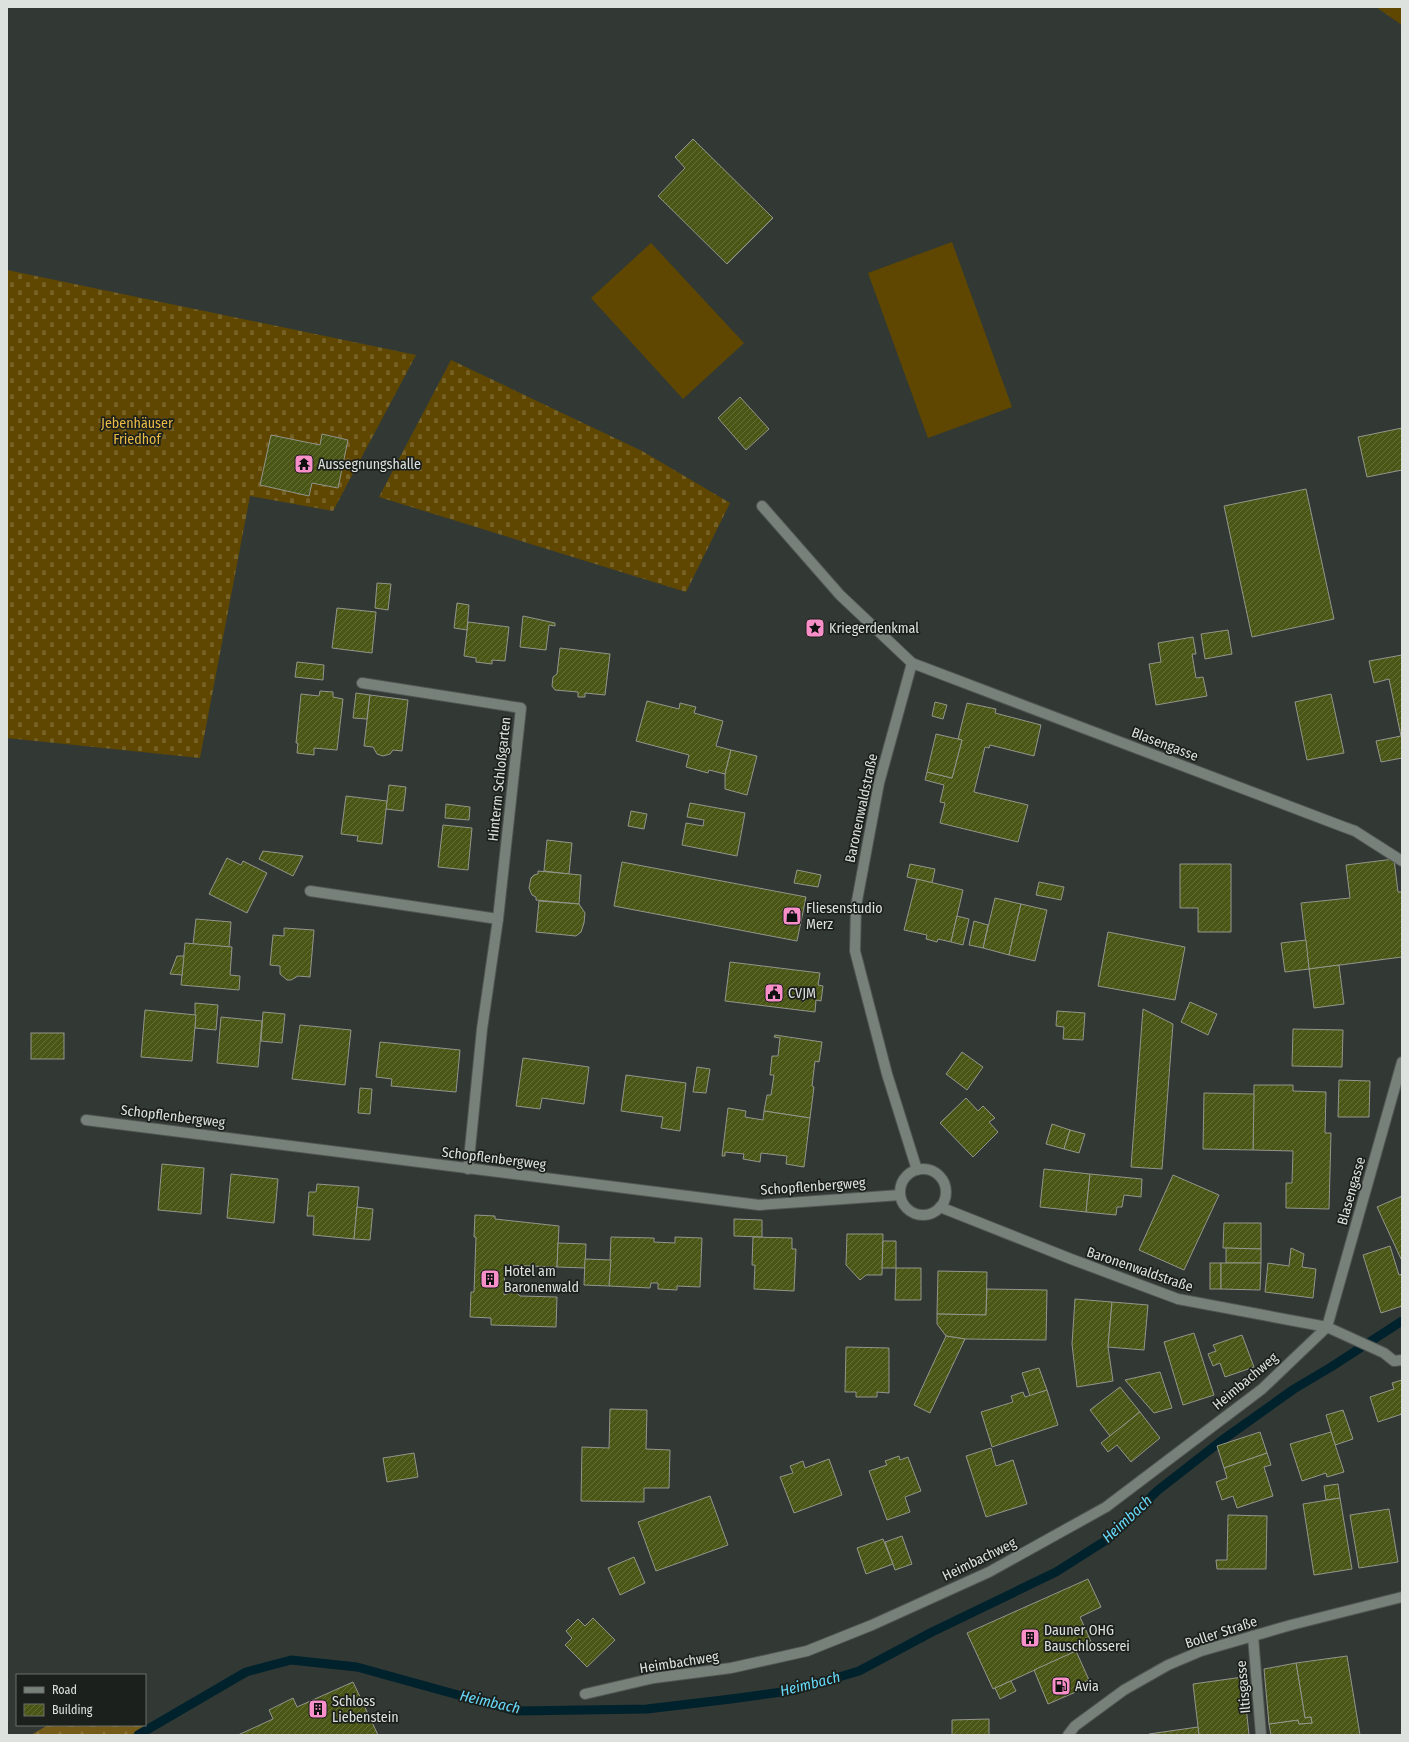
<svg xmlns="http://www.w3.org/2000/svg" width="1409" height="1742" viewBox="0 0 1409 1742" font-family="'Fira Sans Condensed',sans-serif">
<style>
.grass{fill:url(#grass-tufts)}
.forest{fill:url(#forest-firs)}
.cemetery{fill:url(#cemetery-stones)}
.pitch{fill:#5f4701}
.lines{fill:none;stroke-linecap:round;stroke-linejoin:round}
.stream{stroke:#00222c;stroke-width:9}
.building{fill:url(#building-hatch);stroke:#93958c}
.street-casing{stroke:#515652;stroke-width:12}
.secondary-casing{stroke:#515652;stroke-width:12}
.street{stroke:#78807a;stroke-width:10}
.secondary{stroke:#78807a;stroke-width:10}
.labels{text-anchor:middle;stroke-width:3.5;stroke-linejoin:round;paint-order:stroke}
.park-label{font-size:14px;fill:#e9ba45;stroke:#1c201d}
.poi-label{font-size:14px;fill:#dde2de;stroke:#1c201d;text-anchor:start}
.street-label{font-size:14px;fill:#dde2de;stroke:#1c201d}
.water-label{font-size:15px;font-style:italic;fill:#66d9f9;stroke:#1c201d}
</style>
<defs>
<pattern id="grass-tufts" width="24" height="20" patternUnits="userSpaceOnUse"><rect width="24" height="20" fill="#5f4701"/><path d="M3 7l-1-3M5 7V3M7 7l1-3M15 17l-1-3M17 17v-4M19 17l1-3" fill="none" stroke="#766126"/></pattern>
<pattern id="forest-firs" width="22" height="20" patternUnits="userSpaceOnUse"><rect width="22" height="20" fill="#755b18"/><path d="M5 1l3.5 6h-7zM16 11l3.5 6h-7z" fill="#887239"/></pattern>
<pattern id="cemetery-stones" width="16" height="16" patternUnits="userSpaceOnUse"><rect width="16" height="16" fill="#5f4701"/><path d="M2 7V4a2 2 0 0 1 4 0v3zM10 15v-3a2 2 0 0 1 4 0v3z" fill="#766126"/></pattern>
<pattern id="building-hatch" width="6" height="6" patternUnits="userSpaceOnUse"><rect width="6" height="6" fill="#4a5615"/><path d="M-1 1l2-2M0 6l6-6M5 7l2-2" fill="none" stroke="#646e37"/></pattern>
</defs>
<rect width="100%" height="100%" fill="#323934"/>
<!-- grass -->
<polygon class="grass" points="1376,7 1402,7 1402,25"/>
<!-- forest -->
<polygon class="forest" points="48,1725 145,1725 150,1735 31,1735"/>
<!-- cemetery -->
<g class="cemetery">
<polygon points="7,270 416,355 333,511 250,496 200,758 7,738"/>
<polygon points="451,360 642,451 730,503 686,592 379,497"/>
</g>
<!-- pitch -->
<g class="pitch">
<polygon points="952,242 1012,407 928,438 868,273"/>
<polygon points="651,243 744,343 683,399 591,298"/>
</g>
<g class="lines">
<!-- stream -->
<polyline class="stream" points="138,1735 246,1672 291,1660 357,1667 516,1711 647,1709 731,1699 796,1690 859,1671 932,1632 1056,1572 1108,1539 1157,1491 1221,1441 1294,1389 1331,1367 1402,1321"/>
</g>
<!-- building -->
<g class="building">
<polygon points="693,139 773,218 727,264 658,196 685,168 675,157"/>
<polygon points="740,397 769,429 746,450 718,418"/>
<polygon points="1402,428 1402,470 1367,477 1358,437"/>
<polygon points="322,434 348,440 338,488 312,483 309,496 260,485 271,435 320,445"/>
<polygon points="1306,489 1334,619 1252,637 1224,506"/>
<polygon points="377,583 391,584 388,610 375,608"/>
<polygon points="457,603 469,605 467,630 454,628"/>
<polygon points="337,608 376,612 372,653 332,648"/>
<polygon points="523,616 555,623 555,626 549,625 546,650 520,647"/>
<polygon points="468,622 509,627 505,661 492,660 492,664 476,662 476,658 464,656"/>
<polygon points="1228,630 1232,654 1205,659 1201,634"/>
<polygon points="1193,637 1196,654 1192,654 1196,678 1203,677 1207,696 1156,705 1149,664 1161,662 1158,643"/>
<polygon points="560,648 610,654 605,695 585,693 585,697 578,697 578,692 555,690 552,686 553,677 557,674"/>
<polygon points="1402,655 1402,758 1381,762 1376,741 1401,736 1389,679 1374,683 1369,661"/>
<polygon points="297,662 324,665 323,680 295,677"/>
<polygon points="320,691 333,692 333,697 343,699 337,750 314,748 314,755 297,753 298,743 296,743 301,694 319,696"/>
<polygon points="356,693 370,695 367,719 353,718"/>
<polygon points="1331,694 1344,753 1307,760 1295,702"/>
<polygon points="370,695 408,700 402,751 393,750 390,754 383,756 377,754 373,747 364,746"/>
<polygon points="647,701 679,709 680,703 696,707 694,713 723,721 716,746 731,750 725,774 709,770 708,773 686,767 689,755 636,741"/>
<polygon points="935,702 947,705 943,719 932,716"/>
<polygon points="967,703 996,709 995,713 1041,725 1034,756 990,745 989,748 985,747 974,792 1028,805 1018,842 940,823 945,803 940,802 944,785 925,780 927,772 952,778 962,740 958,739"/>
<polygon points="936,734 962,740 952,778 927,772"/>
<polygon points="731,750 757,756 747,795 725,789 725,774"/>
<polygon points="389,785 406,787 403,811 386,809"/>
<polygon points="346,796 387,801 382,844 357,841 358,836 341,834"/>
<polygon points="690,803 745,813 737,856 682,845 686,823 703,826 704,820 687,817"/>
<polygon points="446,804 470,807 469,820 445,818"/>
<polygon points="631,811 647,814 644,829 628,826"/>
<polygon points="443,825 472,828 468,870 438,867"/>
<polygon points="547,840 572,843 569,874 544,871"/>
<polygon points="263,851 303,856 293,876 259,859"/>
<polygon points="227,858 241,865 243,861 267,873 247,913 209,894"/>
<polygon points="1394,859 1398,892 1402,892 1402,957 1309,969 1301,903 1350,898 1346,865"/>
<polygon points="622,862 806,897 797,941 614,906"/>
<polygon points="910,864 935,869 932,883 907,877"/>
<polygon points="1180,864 1231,864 1231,932 1198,932 1198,908 1180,908"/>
<polygon points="797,870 821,875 818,887 794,883"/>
<polygon points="538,871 581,875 579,904 536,900 536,897 532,895 529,888 531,878 534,875 538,874"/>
<polygon points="917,879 963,890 951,942 938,939 937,942 926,939 927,935 904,930"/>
<polygon points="1039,882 1064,887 1061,900 1036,895"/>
<polygon points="995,898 1021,904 1009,955 983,948"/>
<polygon points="539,901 579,904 585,913 584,923 581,932 576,936 536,932"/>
<polygon points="1021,904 1047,910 1035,961 1009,955"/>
<polygon points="957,916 969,919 963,945 951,942"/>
<polygon points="196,919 231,922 229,947 193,944"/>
<polygon points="974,921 988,925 983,948 969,945"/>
<polygon points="284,928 314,930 310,977 298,976 291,980 287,980 280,974 280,966 270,965 273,935 284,936"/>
<polygon points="1108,932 1185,947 1175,1000 1098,986"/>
<polygon points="1306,940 1309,969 1285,972 1281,943"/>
<polygon points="185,943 232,947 230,975 240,976 239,990 181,985"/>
<polygon points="177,956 184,956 182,975 170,974"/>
<polygon points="730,962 820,973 818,985 823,986 821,1001 816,1000 815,1012 725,1001"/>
<polygon points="1339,965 1344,1004 1314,1008 1309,969"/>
<polygon points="1190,1002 1217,1014 1208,1035 1181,1022"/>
<polygon points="195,1003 218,1005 216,1030 195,1028"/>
<polygon points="1143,1009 1173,1024 1162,1169 1131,1167"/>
<polygon points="145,1010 196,1015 192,1061 141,1057"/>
<polygon points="1057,1011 1085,1013 1083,1040 1063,1039 1064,1027 1056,1026"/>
<polygon points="263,1012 285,1014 282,1043 261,1041"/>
<polygon points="221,1017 262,1021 258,1067 217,1063"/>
<polygon points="300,1025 351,1030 345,1085 292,1079"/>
<polygon points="1293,1029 1343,1030 1342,1067 1292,1066"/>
<rect x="31" y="1033" width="33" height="26"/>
<polygon points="775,1035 822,1042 819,1062 815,1061 812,1086 814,1087 810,1118 764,1111 767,1095 771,1095 774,1075 770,1075 772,1056 778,1056 780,1038 774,1037"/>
<polygon points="380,1042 460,1050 456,1092 391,1086 392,1079 376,1077"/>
<polygon points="962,1052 983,1067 967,1090 946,1074"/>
<polygon points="523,1058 589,1067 584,1104 542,1098 540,1109 516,1106"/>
<polygon points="697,1067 710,1069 706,1093 693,1092"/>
<polygon points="626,1075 686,1083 680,1131 661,1128 663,1117 621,1111"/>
<polygon points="1339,1080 1370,1081 1369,1117 1338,1117"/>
<polygon points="1254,1085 1293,1085 1293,1091 1326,1092 1325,1133 1331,1133 1329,1209 1286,1208 1286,1183 1292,1183 1293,1151 1253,1150"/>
<polygon points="360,1088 372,1089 370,1114 358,1113"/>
<polygon points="1204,1093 1254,1094 1253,1150 1203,1149"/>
<polygon points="966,1098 978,1111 983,1106 995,1118 989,1122 998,1132 973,1157 940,1123"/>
<polygon points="728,1108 746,1111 745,1117 763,1120 764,1111 810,1118 804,1167 786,1164 787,1156 761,1153 760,1162 743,1159 744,1154 725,1152 725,1156 722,1156"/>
<polygon points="1052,1124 1070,1130 1064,1149 1046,1144"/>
<polygon points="1070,1130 1085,1134 1079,1153 1064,1149"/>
<polygon points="162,1164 204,1168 201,1214 158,1210"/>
<polygon points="1044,1169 1090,1174 1086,1212 1040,1207"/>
<polygon points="231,1174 278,1179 274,1223 227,1218"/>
<polygon points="1090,1174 1142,1179 1141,1197 1124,1195 1122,1207 1117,1207 1116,1215 1086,1212"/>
<polygon points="1173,1175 1219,1195 1184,1270 1139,1250"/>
<polygon points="317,1184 359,1187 354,1239 313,1235 314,1216 307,1216 309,1192 316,1192"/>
<polygon points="1402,1196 1402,1261 1377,1207"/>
<polygon points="357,1207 373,1209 370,1240 354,1239"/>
<polygon points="475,1215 495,1216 495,1219 559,1226 557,1267 505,1265 504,1295 515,1291 520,1296 557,1297 556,1327 491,1325 491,1318 470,1317 471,1292 474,1292 476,1237 474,1237"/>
<polygon points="734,1219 762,1220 762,1237 734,1236"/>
<polygon points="1224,1223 1261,1223 1261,1249 1223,1248"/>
<polygon points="847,1234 883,1234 882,1275 866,1275 860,1280 846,1265"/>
<polygon points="611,1237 654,1238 654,1242 675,1243 675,1237 702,1238 700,1287 677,1286 677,1290 658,1289 658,1283 651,1283 650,1288 609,1286"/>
<polygon points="753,1237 792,1238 792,1249 796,1249 794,1291 754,1289 755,1265 752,1265"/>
<polygon points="883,1241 896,1241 896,1268 882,1268"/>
<polygon points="558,1243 586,1244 585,1268 557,1267"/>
<polygon points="1390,1246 1399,1275 1402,1274 1402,1306 1381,1313 1363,1255"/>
<polygon points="1226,1248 1261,1249 1261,1263 1226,1263"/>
<polygon points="1291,1248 1304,1254 1302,1267 1316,1269 1313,1298 1265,1292 1268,1263 1289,1266"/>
<polygon points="585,1259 611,1260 609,1286 584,1285"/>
<rect x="1210" y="1263" width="11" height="26"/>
<polygon points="1221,1263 1261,1263 1260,1290 1221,1289"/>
<polygon points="896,1268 921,1268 921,1300 895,1300"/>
<polygon points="938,1271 987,1272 986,1315 937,1314"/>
<polygon points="987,1289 1047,1290 1046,1340 965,1339 946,1336 937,1324 937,1314 986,1315"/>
<polygon points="1075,1299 1112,1302 1108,1347 1113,1381 1077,1387 1072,1344"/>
<polygon points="1112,1302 1148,1305 1144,1350 1108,1347"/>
<polygon points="1194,1333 1214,1395 1183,1405 1164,1342"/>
<polygon points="1242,1335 1254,1367 1225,1377 1220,1363 1213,1366 1208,1354 1216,1351 1213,1345"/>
<polygon points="946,1336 965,1339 930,1413 914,1405"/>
<polygon points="846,1347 889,1348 889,1393 877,1392 877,1397 856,1397 856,1392 845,1392"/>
<polygon points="1039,1368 1047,1390 1030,1396 1022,1373"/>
<polygon points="1160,1372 1172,1408 1154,1413 1125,1380"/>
<polygon points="1402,1380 1402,1414 1378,1422 1370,1397 1394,1389 1392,1383"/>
<polygon points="1120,1387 1140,1412 1110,1436 1090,1410"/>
<polygon points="1047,1390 1058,1425 992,1447 981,1412 1013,1402 1011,1396 1023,1392 1025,1397"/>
<polygon points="610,1409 647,1410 646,1449 670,1450 669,1488 644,1488 644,1502 581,1501 582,1447 609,1448"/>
<polygon points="1343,1410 1353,1439 1335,1445 1326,1415"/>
<polygon points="1140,1412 1160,1438 1131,1462 1117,1445 1108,1452 1101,1443"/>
<polygon points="1260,1432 1267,1453 1224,1468 1217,1446"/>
<polygon points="1331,1432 1344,1472 1327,1477 1326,1473 1302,1481 1290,1444"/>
<polygon points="991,1448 996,1466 1013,1460 1027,1504 986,1517 966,1456"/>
<polygon points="414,1453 418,1477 387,1482 383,1458"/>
<polygon points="1267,1453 1271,1465 1264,1467 1273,1496 1237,1508 1233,1496 1222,1500 1216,1482 1227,1478 1224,1468"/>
<polygon points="899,1456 900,1460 908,1457 921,1491 905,1497 910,1512 887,1520 869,1471 887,1465 885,1461"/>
<polygon points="829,1459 842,1495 794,1513 780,1477 793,1473 790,1466 803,1461 805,1468"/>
<polygon points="1338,1484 1340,1498 1326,1500 1324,1486"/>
<polygon points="710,1496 728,1545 656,1571 638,1522"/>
<polygon points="1340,1498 1352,1569 1314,1575 1303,1504"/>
<polygon points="1389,1509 1398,1562 1359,1568 1350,1515"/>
<polygon points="1228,1515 1267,1516 1266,1569 1217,1569 1216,1560 1227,1560"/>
<polygon points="902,1536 912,1564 895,1570 885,1542"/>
<polygon points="883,1539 893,1564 866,1574 857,1548"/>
<polygon points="634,1557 645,1583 620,1595 608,1568"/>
<polygon points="1088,1579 1101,1607 1080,1617 1092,1644 993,1689 967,1633"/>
<polygon points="593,1618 615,1640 587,1667 565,1645 572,1638 566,1631 578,1619 585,1626"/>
<polygon points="1076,1651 1089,1680 1076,1686 1078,1691 1048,1704 1034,1670"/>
<polygon points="1347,1656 1360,1735 1271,1735 1269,1724 1298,1720 1299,1724 1312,1723 1311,1717 1305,1718 1296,1663"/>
<polygon points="1296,1663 1305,1718 1311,1717 1312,1723 1299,1724 1298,1720 1269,1724 1264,1669"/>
<polygon points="1243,1677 1249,1735 1199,1735 1193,1684"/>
<polygon points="1011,1681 1016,1691 1000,1699 995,1688"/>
<polygon points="353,1682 378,1735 238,1735 273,1719 269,1710 293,1698 297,1707"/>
<polygon points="989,1719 989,1735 952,1735 952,1720"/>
<polygon points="1198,1727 1199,1735 1149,1735 1149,1734"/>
</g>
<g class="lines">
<defs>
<g id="street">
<polyline points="762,506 840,595 912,663 1344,827 1355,831 1402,861"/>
<polyline points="912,663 879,783 856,906 855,951 887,1074 917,1170"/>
<polyline points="362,683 521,708 498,919 482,1029 468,1169"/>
<polyline points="310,891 498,919"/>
<polyline points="86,1120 759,1205 900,1195"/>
<circle cx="923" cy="1192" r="23"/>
<polyline points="940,1207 1071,1259 1178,1299 1327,1327 1384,1353 1394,1361 1402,1360"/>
<polyline points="1327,1327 1402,1062"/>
<polyline points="1253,1636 1261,1735"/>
<polyline points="585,1694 654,1678 731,1668 807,1651 872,1625 989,1572 1106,1507 1262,1389 1327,1327"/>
</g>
<polyline id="secondary" points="1068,1735 1075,1726 1124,1690 1168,1665 1201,1651 1291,1625 1402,1597"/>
</defs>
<!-- street casing -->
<use href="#street" class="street-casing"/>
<!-- secondary casing -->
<use href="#secondary" class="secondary-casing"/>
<!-- street -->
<use href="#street" class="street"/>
<!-- secondary -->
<use href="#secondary" class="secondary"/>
</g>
<!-- icons -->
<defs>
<symbol id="temple-square" viewBox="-11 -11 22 22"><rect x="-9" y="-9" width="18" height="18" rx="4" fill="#f98fc9" stroke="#1c201d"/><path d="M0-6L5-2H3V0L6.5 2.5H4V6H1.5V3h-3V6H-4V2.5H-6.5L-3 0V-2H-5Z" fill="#111"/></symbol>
<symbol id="sight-square" viewBox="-11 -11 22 22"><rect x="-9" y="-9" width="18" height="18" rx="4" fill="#f98fc9" stroke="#1c201d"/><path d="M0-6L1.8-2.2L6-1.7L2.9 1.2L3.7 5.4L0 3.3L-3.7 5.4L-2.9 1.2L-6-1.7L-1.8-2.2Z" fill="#111"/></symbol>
<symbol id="shop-square" viewBox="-11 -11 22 22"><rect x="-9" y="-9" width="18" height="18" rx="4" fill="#f98fc9" stroke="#1c201d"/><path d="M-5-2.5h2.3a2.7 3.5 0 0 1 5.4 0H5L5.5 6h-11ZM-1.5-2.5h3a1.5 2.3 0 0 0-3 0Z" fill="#111"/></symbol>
<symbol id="civic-square" viewBox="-11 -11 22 22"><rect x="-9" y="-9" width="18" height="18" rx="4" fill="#f98fc9" stroke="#1c201d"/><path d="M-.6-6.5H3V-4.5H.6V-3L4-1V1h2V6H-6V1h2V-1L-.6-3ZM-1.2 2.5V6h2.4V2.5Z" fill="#111"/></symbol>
<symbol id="building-square" viewBox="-11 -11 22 22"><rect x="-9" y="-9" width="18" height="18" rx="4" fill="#f98fc9" stroke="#1c201d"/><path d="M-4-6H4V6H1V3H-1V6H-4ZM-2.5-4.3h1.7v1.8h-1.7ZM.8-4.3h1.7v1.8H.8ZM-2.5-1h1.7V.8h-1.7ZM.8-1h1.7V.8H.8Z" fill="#111"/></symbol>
<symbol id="fuel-square" viewBox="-11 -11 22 22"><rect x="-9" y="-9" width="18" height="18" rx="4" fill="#f98fc9" stroke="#1c201d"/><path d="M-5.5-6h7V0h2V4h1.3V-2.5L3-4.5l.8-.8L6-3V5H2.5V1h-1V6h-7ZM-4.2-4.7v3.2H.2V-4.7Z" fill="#111"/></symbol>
</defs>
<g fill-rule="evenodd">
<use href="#temple-square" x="293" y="453" width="22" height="22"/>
<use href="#sight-square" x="804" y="617" width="22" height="22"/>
<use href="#shop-square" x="781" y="905" width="22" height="22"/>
<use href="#civic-square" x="763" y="982" width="22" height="22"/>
<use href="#building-square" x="479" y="1268" width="22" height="22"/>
<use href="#building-square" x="1019" y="1627" width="22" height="22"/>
<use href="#fuel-square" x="1050" y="1675" width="22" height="22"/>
<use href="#building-square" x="307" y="1698" width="22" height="22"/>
</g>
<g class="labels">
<!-- park labels -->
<g class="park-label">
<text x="137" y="428">Jebenhäuser<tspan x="137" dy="16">Friedhof</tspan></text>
</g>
<!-- poi labels -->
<g class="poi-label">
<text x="318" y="469">Aussegnungshalle</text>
<text x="829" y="633">Kriegerdenkmal</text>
<text x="806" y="913">Fliesenstudio<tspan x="806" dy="16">Merz</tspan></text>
<text x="788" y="998">CVJM</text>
<text x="504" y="1276">Hotel am<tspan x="504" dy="16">Baronenwald</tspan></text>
<text x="1044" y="1635">Dauner OHG<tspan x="1044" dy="16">Bauschlosserei</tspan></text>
<text x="1075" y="1691">Avia</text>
<text x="332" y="1706">Schloss<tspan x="332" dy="16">Liebenstein</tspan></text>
</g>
<!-- street labels -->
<g class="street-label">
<text transform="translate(1165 744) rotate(21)" y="5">Blasengasse</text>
<text transform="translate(499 779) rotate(-84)" y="5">Hinterm Schloßgarten</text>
<text transform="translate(861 808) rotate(-78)" y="5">Baronenwaldstraße</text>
<text transform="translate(173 1116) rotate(7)" y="5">Schopflenbergweg</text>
<text transform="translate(494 1158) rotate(7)" y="5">Schopflenbergweg</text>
<text transform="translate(813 1186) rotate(-4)" y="5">Schopflenbergweg</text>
<text transform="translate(1351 1191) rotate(-74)" y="5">Blasengasse</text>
<text transform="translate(1140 1269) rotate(19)" y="5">Baronenwaldstraße</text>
<text transform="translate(1245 1381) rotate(-40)" y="5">Heimbachweg</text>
<text transform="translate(979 1559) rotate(-26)" y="5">Heimbachweg</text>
<text transform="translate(1221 1632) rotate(-18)" y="5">Boller Straße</text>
<text transform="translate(679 1662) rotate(-9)" y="5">Heimbachweg</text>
<text transform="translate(1243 1687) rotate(-95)" y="5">Iltisgasse</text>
</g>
<!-- water labels -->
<g class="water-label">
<text transform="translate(1127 1519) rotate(-43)" y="5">Heimbach</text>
<text transform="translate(810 1684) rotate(-14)" y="5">Heimbach</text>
<text transform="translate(490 1702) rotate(13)" y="5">Heimbach</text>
</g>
</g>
<!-- border -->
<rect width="1409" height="1742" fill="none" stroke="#dde2de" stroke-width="16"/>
<!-- legend -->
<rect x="16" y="1674" width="130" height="52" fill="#1c201d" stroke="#696e6a"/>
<rect x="24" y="1687" width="20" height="6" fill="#78807a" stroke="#696e6a"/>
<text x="52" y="1694" font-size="12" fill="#dde2de">Road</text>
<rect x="24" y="1704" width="20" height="12" fill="url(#building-hatch)" stroke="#696e6a"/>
<text x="52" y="1714" font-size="12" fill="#dde2de">Building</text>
</svg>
